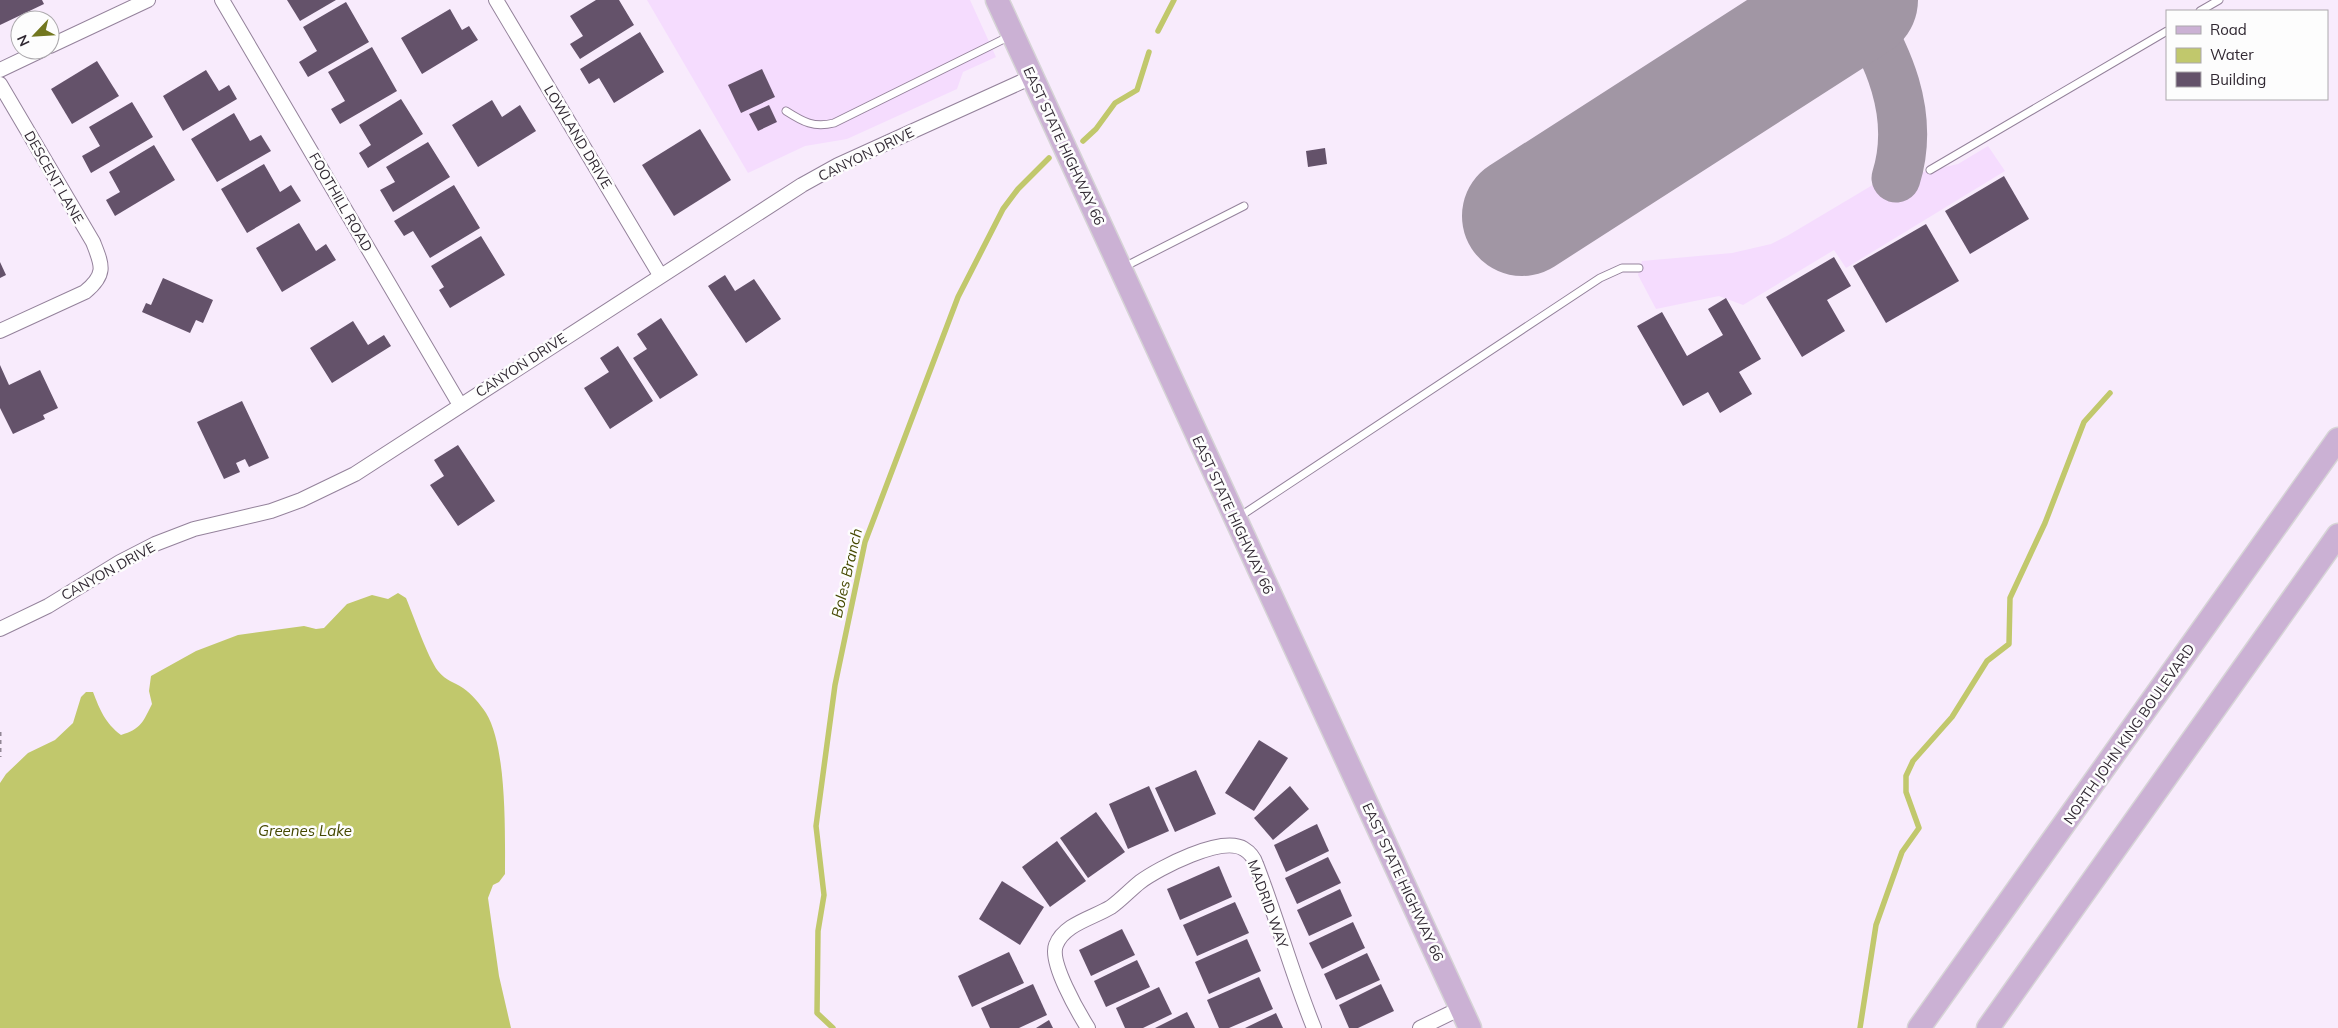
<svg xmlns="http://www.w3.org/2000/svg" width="2338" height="1028" viewBox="0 0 2338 1028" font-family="Mulish,sans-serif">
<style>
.built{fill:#f5dcfe}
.water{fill:#c1c86c}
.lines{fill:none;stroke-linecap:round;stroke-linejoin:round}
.stream{stroke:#c1c86c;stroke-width:5.5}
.taxiway{stroke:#a196a4;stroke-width:49}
.runway{stroke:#a196a4;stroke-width:120}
.building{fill:#64526a}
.lane-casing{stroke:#94829b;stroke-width:9}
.street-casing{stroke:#94829b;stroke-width:16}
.primary-casing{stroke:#d6d4d6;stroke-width:25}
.path{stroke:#928795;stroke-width:3;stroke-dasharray:4 4;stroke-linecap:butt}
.lane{stroke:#fff;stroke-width:7}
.street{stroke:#fff;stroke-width:14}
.primary{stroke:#cbb1d4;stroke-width:22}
.labels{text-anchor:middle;stroke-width:5;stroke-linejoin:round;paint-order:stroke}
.street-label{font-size:14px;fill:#302832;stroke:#fdfdfd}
.water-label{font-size:15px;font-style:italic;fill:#454800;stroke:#fdfdfd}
</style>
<rect width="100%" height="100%" fill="#f8ebfc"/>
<!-- built -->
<g class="built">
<polygon points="647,0 970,0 996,57 963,72 957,89 847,139 805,146 748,173"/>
<polygon points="1988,146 2005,171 1846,268 1834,250 1743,305 1719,296 1656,309 1638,275 1642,261 1732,253 1771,244 1787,236 1876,183 1958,164"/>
</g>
<!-- water -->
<path class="water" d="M398,593L406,598C414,617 427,656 438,671C447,682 453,681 463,688C472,694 480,704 486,713C507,747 505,833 505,874L499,882L493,885L488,898L499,976L511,1028H0V783L6,774L28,753L55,740L73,723L81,697L86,692H93C100,710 105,723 121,735C141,729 143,722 152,704L149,691L151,676L196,651L238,635L304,626L316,629L324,628L347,604L372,595L388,599Z"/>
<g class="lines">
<!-- stream -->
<g class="stream">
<polyline points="1158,31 1174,0"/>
<polyline points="1083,141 1096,129 1115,103 1137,90 1149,52"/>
<polyline points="833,1028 817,1013 818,931 824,895 816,826 835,685 865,542 958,297 1003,209 1018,189 1049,158"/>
<polyline points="1860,1028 1876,925 1902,852 1919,828 1906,792 1906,776 1913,761 1952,717 1987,661 2009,644 2010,598 2045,523 2084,422 2110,393"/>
</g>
<!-- taxiway -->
<path class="taxiway" d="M1854,0C1888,54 1916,114 1896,178"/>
<!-- runway -->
<polyline class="runway" points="1522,216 1858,0"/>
</g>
<!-- building -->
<g class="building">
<polygon points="0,0 42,0 44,4 0,25"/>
<polygon points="287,0 336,0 300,21"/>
<polygon points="596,0 619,0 634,25 580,59 570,44 583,36 570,16"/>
<polygon points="346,2 369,42 308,77 299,62 317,51 303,27"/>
<polygon points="450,9 462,30 469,26 478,40 422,74 401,38"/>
<polygon points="640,32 664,72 614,103 599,78 589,84 580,69"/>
<polygon points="372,47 397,91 340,124 331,109 345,101 328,72"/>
<polygon points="97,61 119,96 72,124 51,89"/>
<polygon points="762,69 775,97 741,113 728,85"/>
<polygon points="206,70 219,91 229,85 237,99 183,131 163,96"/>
<polygon points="401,99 423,134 368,168 359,153 371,145 359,125"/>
<polygon points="492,100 502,117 520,105 536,131 478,167 452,125"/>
<polygon points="132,102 153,137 91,173 82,156 100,146 89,127"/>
<polygon points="769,105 777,122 758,131 749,114"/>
<polygon points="234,113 250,141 261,135 271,151 217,182 191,139"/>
<polygon points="700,129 731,180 674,216 642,165"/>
<polygon points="428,142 450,177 393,212 380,190 395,182 386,167"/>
<polygon points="154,145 175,180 115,216 106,200 120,192 109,172"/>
<polygon points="1325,148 1327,164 1308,167 1306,151"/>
<polygon points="264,164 280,192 291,185 301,201 247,233 221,189"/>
<polygon points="2004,176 2029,219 1970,254 1945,211"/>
<polygon points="454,185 480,228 430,258 413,231 404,236 394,221"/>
<polygon points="299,223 316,251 326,244 336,260 282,292 256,248"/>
<polygon points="1926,224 1959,281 1886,323 1853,266"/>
<polygon points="481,236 505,275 450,308 439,290 444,287 431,266"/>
<polygon points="1834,257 1851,286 1827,300 1845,331 1802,357 1766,297"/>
<polygon points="0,262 6,275 0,278"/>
<polygon points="725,275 735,291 754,279 781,319 746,343 708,286"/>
<polygon points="163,278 213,300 203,323 196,320 190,333 142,312 146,303 151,305"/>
<polygon points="1726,298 1761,359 1739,372 1752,394 1720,413 1708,392 1683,406 1637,326 1662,312 1687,356 1723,335 1708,309"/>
<polygon points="661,318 698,375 660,399 633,358 647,349 637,334"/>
<polygon points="353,321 368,345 384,335 391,346 332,383 310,348"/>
<polygon points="618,346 653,401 610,429 584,388 609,372 600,358"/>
<polygon points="0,365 9,385 40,370 58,408 43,415 45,419 13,434 0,408"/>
<polygon points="242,401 269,458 249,467 245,459 236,463 240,472 224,479 197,422"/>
<polygon points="458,445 495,501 458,526 430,485 444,476 434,460"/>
<polygon points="1259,740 1288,758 1254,811 1225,793"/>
<polygon points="1196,770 1216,814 1175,832 1155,788"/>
<polygon points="1149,786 1169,831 1128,849 1109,804"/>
<polygon points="1290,786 1309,809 1273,840 1254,818"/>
<polygon points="1096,812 1125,852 1088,878 1060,838"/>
<polygon points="1317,824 1329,851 1286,872 1274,845"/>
<polygon points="1057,841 1086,881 1050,907 1022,867"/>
<polygon points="1328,857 1341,883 1297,904 1285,878"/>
<polygon points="1219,866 1232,897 1180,920 1167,889"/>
<polygon points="1002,881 1044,907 1020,945 979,919"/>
<polygon points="1340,889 1352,916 1309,936 1297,910"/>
<polygon points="1235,902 1249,933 1197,956 1183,925"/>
<polygon points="1353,922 1365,948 1322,969 1309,943"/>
<polygon points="1122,929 1135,955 1091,976 1079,950"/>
<polygon points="1247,939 1261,971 1209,994 1195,962"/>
<polygon points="1009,952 1024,983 972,1007 958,976"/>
<polygon points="1367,953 1380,980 1336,1000 1324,974"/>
<polygon points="1137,960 1150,987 1106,1007 1094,981"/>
<polygon points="1259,977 1273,1009 1229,1028 1219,1028 1207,1000"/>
<polygon points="1033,984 1047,1015 1019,1028 990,1028 981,1008"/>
<polygon points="1381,984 1394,1011 1358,1028 1349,1028 1339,1005"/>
<polygon points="1159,987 1172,1014 1143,1028 1125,1028 1116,1008"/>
<polygon points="1187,1012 1195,1028 1155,1028"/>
<polygon points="1276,1013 1283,1028 1245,1028"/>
<polygon points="1049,1020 1053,1028 1036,1028"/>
</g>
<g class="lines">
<defs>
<g id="lane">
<polyline points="2200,11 2219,0"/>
<path d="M786,111C803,122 814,128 834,123L1010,36"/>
<polyline points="1930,170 2167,31"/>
<polyline points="1124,267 1244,206"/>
<polyline points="1239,517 1600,278 1622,268 1639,268"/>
</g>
<g id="street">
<polyline points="222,0 460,405"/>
<polyline points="496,0 660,275"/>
<polyline points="50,46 148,0"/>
<polyline points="0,70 42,50"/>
<path d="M0,84L93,242C102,265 107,274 85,292L0,331"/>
<polyline points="0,629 48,606 120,562 155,544 194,529 271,511 301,500 355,474 802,185 838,165 1032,77"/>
<path d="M1088,1028C1078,1012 1049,962 1056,945C1064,924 1093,918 1111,907C1121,900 1130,890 1140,882C1159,868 1222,835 1244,849C1249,852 1254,858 1256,864C1277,918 1292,974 1314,1028"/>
<polyline points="1420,1028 1461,1008"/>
</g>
<g id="primary">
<polyline points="997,0 1470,1028"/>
<polyline points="1919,1028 2338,439"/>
<polyline points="1988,1028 2338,535"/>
</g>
</defs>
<!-- lane casing -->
<use href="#lane" class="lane-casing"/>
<!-- street casing -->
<use href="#street" class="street-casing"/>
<!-- primary casing -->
<use href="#primary" class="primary-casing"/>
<!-- path -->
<polyline class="path" points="0,732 0,757"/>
<!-- lane -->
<use href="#lane" class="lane"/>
<!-- street -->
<use href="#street" class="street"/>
<!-- primary -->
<use href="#primary" class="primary"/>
</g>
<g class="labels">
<!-- street labels -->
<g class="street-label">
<text transform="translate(578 137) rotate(59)" y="5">LOWLAND DRIVE</text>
<text transform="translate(1064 146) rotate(65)" y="5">EAST STATE HIGHWAY 66</text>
<text transform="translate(866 154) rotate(-26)" y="5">CANYON DRIVE</text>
<text transform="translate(54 177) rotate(60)" y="5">DESCENT LANE</text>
<text transform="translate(341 202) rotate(60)" y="5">FOOTHILL ROAD</text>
<text transform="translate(521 365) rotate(-33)" y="5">CANYON DRIVE</text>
<text transform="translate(1233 515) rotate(65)" y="5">EAST STATE HIGHWAY 66</text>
<text transform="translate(108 571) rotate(-29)" y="5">CANYON DRIVE</text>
<text transform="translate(2129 734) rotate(-55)" y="5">NORTH JOHN KING BOULEVARD</text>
<text transform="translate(1403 882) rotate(65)" y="5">EAST STATE HIGHWAY 66</text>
<text transform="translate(1268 904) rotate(70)" y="5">MADRID WAY</text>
</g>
<!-- water labels -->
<g class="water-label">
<text transform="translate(847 573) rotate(-77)" y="5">Boles Branch</text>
<text x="305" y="836">Greenes Lake</text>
</g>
</g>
<!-- legend -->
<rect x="2166" y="10" width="162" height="90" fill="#fdfdfd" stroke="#aba8ac"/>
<rect x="2176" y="26" width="25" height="8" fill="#cbb1d4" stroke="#aba8ac"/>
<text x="2210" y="35" font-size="15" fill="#302832">Road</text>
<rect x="2176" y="48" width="25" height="15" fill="#c1c86c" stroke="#aba8ac"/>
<text x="2210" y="60" font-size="15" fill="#302832">Water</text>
<rect x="2176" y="72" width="25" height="15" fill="#64526a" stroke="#aba8ac"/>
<text x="2210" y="85" font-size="15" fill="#302832">Building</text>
<!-- north arrow -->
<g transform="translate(35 35) rotate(245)"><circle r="24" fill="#fdfdfd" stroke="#aba8ac"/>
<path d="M0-4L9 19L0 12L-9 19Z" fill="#72771f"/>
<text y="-8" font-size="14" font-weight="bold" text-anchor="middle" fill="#302832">N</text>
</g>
</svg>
